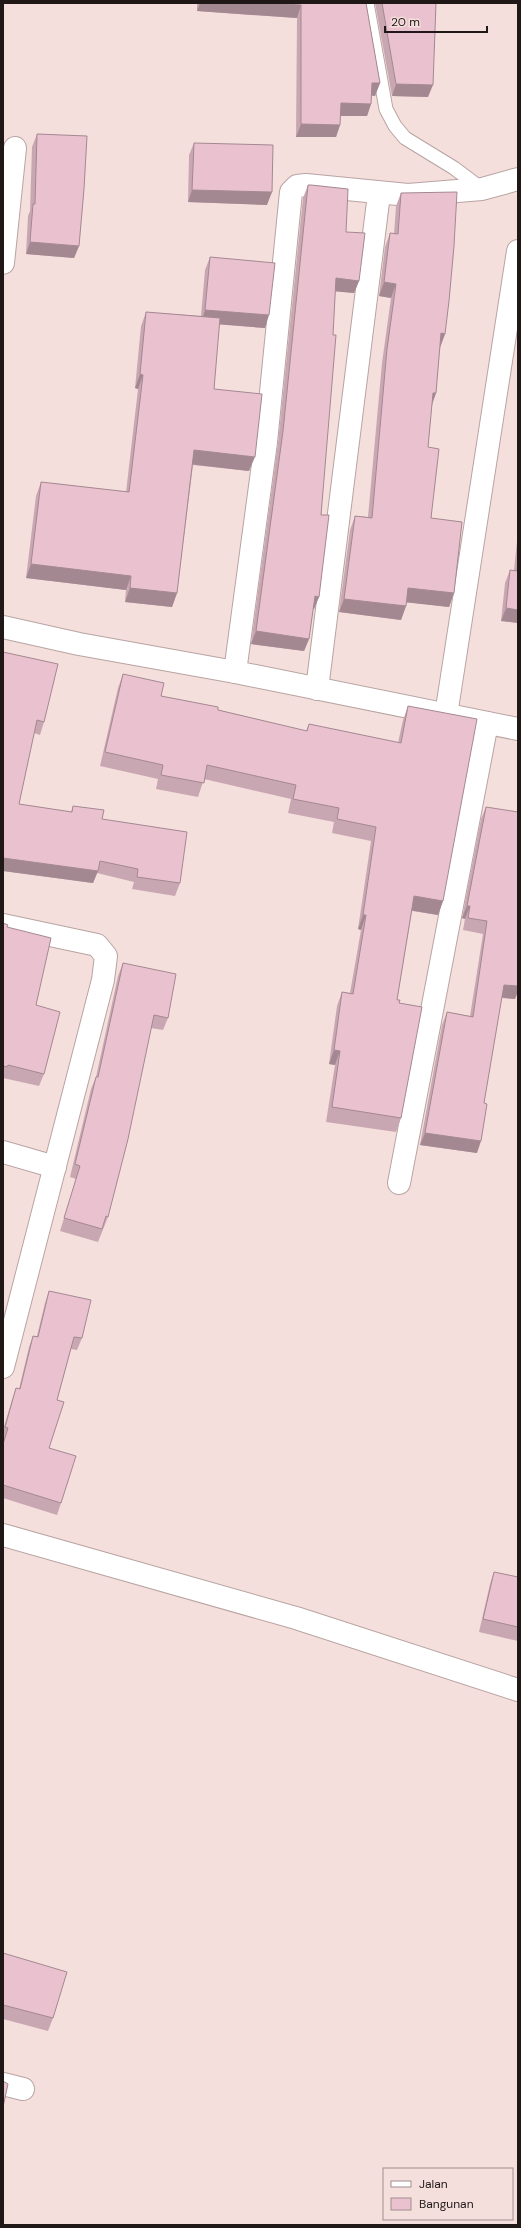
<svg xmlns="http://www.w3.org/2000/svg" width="521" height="2228" viewBox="0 0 521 2228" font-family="'DM Sans',sans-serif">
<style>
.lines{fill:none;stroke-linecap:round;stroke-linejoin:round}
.lane-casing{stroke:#b8a4a2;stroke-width:15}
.street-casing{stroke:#b8a4a2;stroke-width:24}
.lane{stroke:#fff;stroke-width:13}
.street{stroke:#fff;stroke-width:22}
.wall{fill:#c9a7b2}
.shaded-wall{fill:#a48891}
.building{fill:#eac2cf;stroke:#a48891}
</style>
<rect width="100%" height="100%" fill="#f5dfdd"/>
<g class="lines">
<defs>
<polyline id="lane" points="367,3 386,109 395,126 405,138 454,168 482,189"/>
<g id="street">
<polyline points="3,263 15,148"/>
<polyline points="3,627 79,644 235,672 518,729"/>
<polyline points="235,672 266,442 291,192 297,186 306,185 408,195 482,189 518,179"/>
<polyline points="317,689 379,194"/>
<polyline points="446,715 518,251"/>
<polyline points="3,925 97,945 106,956 103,980 3,1367"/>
<polyline points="3,1152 55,1167"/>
<polyline points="399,1183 487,723"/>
<polyline points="3,1535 296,1618 518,1690"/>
<polyline points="3,2084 23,2089"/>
</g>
</defs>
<!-- lane casing -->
<use href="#lane" class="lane-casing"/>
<!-- street casing -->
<use href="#street" class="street-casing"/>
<!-- lane -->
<use href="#lane" class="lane"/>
<!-- street -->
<use href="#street" class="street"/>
</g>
<!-- wall -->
<g class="wall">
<polygon points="197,3 366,3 380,83 375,96 371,95 371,104 367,116 340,116 340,125 336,137 296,137 297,18 197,11"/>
<polygon points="375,3 436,3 428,97 392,96"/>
<polygon points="37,134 79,246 74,258 26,254 28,216 30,211 32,147"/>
<polygon points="194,143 267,205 188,202 189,155"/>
<polygon points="308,185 359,281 354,293 335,291 321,515 319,597 314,609 313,609 309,639 304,651 251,644 278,443 303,198"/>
<polygon points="401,193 445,334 440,346 436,393 432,405 428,447 431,518 454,593 449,607 406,602 406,606 401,620 339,612 350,530 355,516 368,517 382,363 391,298 379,296 385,247 390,233 394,234 396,206"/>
<polygon points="210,257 265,328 219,324 214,389 249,471 193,465 177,593 172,607 125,602 126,590 26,578 36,496 41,482 126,492 138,389 135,388 141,326 146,312 201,316 205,270"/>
<polygon points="518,532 518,623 501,621 505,583 510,570 514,570"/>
<polygon points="3,652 44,722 40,735 34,733 19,804 71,812 73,806 102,819 180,883 175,896 132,889 134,882 97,873 93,883 3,871"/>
<polygon points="123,674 161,696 306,731 309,724 398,743 403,720 408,706 443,901 438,915 412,911 397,1000 399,1003 401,1118 396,1132 326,1122 335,1065 329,1064 337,1006 342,992 350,993 361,930 358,929 371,841 332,833 334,822 288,813 291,799 204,779 198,797 156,789 158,779 100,766 118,688"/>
<polygon points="486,807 515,999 501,998 484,1103 477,1153 420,1145 442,1025 447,1012 470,1016 483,934 463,930 465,919 462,918 481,819"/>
<polygon points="3,923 7,927 36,1005 44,1074 39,1086 3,1078"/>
<polygon points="123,963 168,1018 163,1030 151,1028 108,1217 98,1242 60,1231 76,1179 70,1177 91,1089 96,1077 118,976"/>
<polygon points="49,1291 82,1338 77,1350 71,1349 57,1400 49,1448 61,1503 57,1515 3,1498 3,1442 4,1439 3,1439 3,1430 12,1400 16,1388 19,1389 29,1347 33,1336 37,1336 45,1303"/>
<polygon points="494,1572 518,1577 518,1641 479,1632 490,1584"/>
<polygon points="3,1953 53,2018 48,2031 3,2019"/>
</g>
<!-- shaded-wall -->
<g class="shaded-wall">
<polygon points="200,3 267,3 301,5 297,18 197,11"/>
<polygon points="372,83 380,83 375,96 367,95"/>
<polygon points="396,84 433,85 428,97 392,96"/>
<polygon points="341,103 371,104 367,116 336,116"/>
<polygon points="301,124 340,125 336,137 296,137"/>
<polygon points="192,190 272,192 267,205 188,202"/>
<polygon points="30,242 79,246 74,258 26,254"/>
<polygon points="336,278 359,281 354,293 331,291"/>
<polygon points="384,282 396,284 391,298 379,296"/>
<polygon points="205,310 269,315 265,328 201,323"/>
<polygon points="441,333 445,334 440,348"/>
<polygon points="140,374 143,375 138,389 135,388"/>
<polygon points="433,393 436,393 431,407"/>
<polygon points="194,450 255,457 249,471 189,464"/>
<polygon points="31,564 131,576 126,590 26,578"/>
<polygon points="130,588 177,593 172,607 125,602"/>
<polygon points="408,588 454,593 449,607 403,602"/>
<polygon points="315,596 319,597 314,609 310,609"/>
<polygon points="344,599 406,606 401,620 339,612"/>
<polygon points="506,608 518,610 518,623 501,621"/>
<polygon points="256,631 309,639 304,651 251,644"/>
<polygon points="3,858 98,871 93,883 3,871"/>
<polygon points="414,896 443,901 438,915 409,910"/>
<polygon points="467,906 470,906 465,919 462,918"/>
<polygon points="363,915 366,915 361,930 358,929"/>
<polygon points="504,985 518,986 518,992 515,999 499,997"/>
<polygon points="334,1050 340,1051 335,1065 329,1064"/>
<polygon points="425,1133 481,1141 477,1153 420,1145"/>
</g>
<!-- building -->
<g class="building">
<polygon points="267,3 366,3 380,83 372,83 371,104 341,103 340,125 301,124 301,5"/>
<polygon points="382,3 436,3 433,85 396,84"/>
<polygon points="37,134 87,136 84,189 79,246 30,242 33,204 35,204"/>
<polygon points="194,143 273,145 272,192 192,190"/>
<polygon points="308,185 311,185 348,189 346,232 365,233 359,281 336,278 333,335 336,335 321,515 329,515 319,597 315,596 309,639 256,631 283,431"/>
<polygon points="457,192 454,246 449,301 445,334 441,333 436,393 433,393 428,447 439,449 431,518 462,522 454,593 408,588 406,606 344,599 355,516 372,518 387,349 396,284 384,282 390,233 398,234 401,193"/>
<polygon points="210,257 275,263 269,315 205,310"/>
<polygon points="146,312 220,318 214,389 262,394 255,457 194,450 177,593 130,588 131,576 31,564 41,482 129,492 143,375 140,374"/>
<polygon points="518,563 518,610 506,608 510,570 517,571"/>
<polygon points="3,652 58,664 44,722 37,720 19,804 72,812 73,806 104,810 102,819 187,832 180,883 137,877 138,869 100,861 98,871 3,858"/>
<polygon points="123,674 164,683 161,696 218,707 218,710 307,731 309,724 401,743 408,706 477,719 443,901 414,896 397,1000 400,1000 399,1003 422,1007 401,1118 332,1107 340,1051 334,1050 342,992 353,994 366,915 363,915 376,827 337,819 339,808 293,799 296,785 207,765 204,783 161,775 163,765 105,752"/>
<polygon points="486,807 518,812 518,986 504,985 484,1103 487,1104 481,1141 425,1133 447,1012 473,1017 487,921 468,918 470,906 467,906"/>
<polygon points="3,923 8,925 7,927 51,938 36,1005 60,1012 44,1074 8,1065 7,1067 3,1066"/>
<polygon points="123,963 176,974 168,1018 154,1015 128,1139 108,1217 106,1216 102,1229 64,1218 80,1166 75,1164 96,1077 98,1077"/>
<polygon points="49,1291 91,1300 82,1338 74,1337 57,1400 64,1402 49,1448 76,1456 61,1503 3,1485 3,1444 8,1428 5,1427 16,1388 20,1389 33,1336 38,1337"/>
<polygon points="494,1572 518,1577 518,1627 483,1619"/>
<polygon points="3,1953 67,1972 53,2018 3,2005"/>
<polygon points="3,2081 8,2084 3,2107"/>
</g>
<!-- border -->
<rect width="521" height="2228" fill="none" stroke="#1f1817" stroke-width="8"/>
<!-- legend -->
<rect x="383" y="2168" width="130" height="52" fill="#f5dfdd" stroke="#9f8f8e"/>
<rect x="391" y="2181" width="20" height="6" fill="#ffffff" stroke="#9f8f8e"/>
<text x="419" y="2188" font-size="12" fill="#1f1817">Jalan</text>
<rect x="391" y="2198" width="20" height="12" fill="#eac2cf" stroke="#9f8f8e"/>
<text x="419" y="2208" font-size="12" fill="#1f1817">Bangunan</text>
<!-- scale -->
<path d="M385 26v6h102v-6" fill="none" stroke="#1f1817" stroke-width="2"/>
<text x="391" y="26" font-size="12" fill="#1f1817" stroke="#f5dfdd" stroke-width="3" paint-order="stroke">20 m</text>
</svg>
